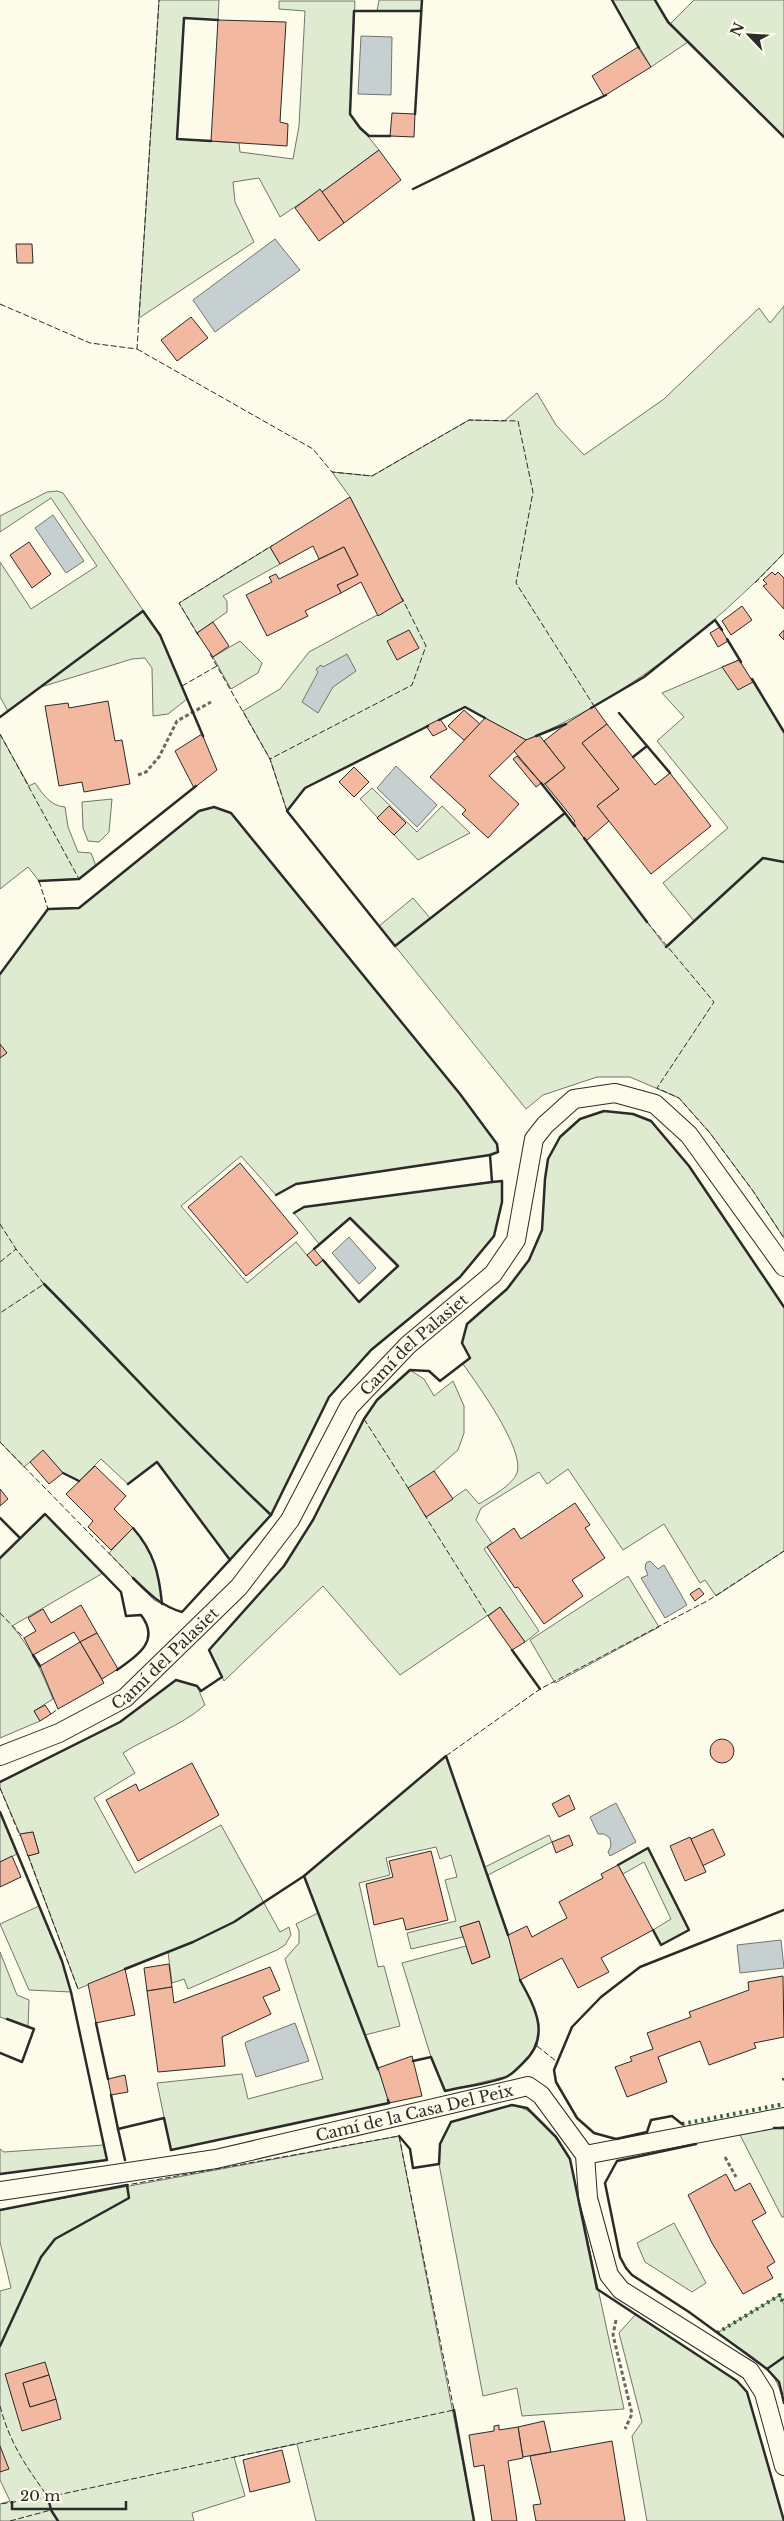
<svg xmlns="http://www.w3.org/2000/svg" width="784" height="2521" viewBox="0 0 784 2521" font-family="'Libre Baskerville',serif">
<style>
.green{fill:#deebd1;stroke:#74746e}
.water{fill:#c7d0d0;stroke:#74746e}
.building{fill:#f2b8a0;stroke:#2b2b2b}
.lines{fill:none;stroke-linecap:round;stroke-linejoin:round}
.lane-casing{stroke:#2b2b2b;stroke-width:20}
.path{stroke:#6a6964;stroke-width:3;stroke-dasharray:4 2.5;stroke-linecap:butt}
.lane{stroke:#fdfbea;stroke-width:18}
.hedge{stroke:#34623c;stroke-width:4;stroke-dasharray:2.5 4;stroke-linecap:butt}
.fence{stroke:#2b2b2b;stroke-width:1;stroke-dasharray:6 2.5;stroke-linecap:butt}
.wall{stroke:#2b2b2b;stroke-width:2.5}
.labels{text-anchor:middle;stroke-width:4;stroke-linejoin:round;paint-order:stroke}
.street-label{font-size:16px;fill:#2b2b2b;stroke:#fdfbea}
</style>
<rect width="100%" height="100%" fill="#fdfbea"/>
<!-- green -->
<g class="green">
<polygon points="159,0 219,0 218,20 184,18 177,139 239,143 240,152 293,159 299,126 305,11 279,9 279,1 355,1 350,114 379,150 322,192 320,190 280,217 259,178 233,182 235,202 254,242 139,318"/>
<polygon points="379,0 422,0 421,11 377,11"/>
<polygon points="612,0 655,0 670,24 694,0 784,0 784,137 688,42 651,67"/>
<path d="M784,306V553C710,630 626,698 526,740L465,707L305,788L287,811L270,759L243,711L280,689L309,652L403,601L350,497L332,472L372,476L469,420L504,421L537,393L556,425L584,455L664,399L759,308L770,323Z"/>
<polygon points="57,491 63,493 160,635 187,699 168,714 153,716 152,668 145,658 132,659 41,687 8,711 0,697 0,562 31,609 97,566 51,498 0,532 0,516 47,492"/>
<polygon points="270,547 280,564 223,596 227,601 227,612 197,633 179,603"/>
<polygon points="240,641 262,663 258,673 231,689 213,657"/>
<polygon points="739,660 784,732 784,1238 753,1191 710,1133 679,1098 630,1077 597,1077 543,1095 526,1109 379,926 413,898 430,918 565,813 666,947 694,921 663,883 728,828 657,741 684,717 662,693"/>
<path d="M0,734L29,786L35,783C43,794 50,806 65,807L68,827L78,852L91,853L96,866L79,879L39,881L28,867L0,889Z"/>
<polygon points="372,788 417,832 442,806 470,833 418,860 360,799"/>
<polygon points="112,799 109,832 99,842 88,841 83,828 82,802"/>
<polygon points="214,807 231,813 460,1094 497,1144 498,1152 490,1155 297,1184 276,1195 241,1156 181,1206 247,1283 296,1242 316,1266 323,1260 359,1302 398,1266 350,1218 320,1245 294,1213 304,1207 502,1181 502,1202 494,1236 460,1277 372,1350 329,1397 271,1515 230,1560 157,1462 128,1484 101,1459 79,1481 63,1473 43,1451 24,1467 0,1442 0,974 48,909 79,908 199,811"/>
<path d="M604,1111L633,1114L651,1121L689,1166L784,1307V1551L716,1596L705,1580L700,1583L664,1524L623,1550L568,1469L547,1484L539,1472L481,1508L476,1520L492,1543L484,1549L539,1631L525,1642L500,1607L400,1675L323,1586L224,1681L209,1650L284,1566L313,1520L364,1419L377,1400L410,1370L424,1379L434,1396L453,1381L464,1406V1433L458,1450L434,1471L426,1517L466,1489L479,1504C490,1497 512,1486 517,1473C525,1449 477,1384 463,1364L470,1358L462,1343L467,1324L507,1289L529,1260L542,1230L545,1179L548,1159L560,1137L580,1119Z"/>
<path d="M45,1514L103,1573L12,1626C31,1648 42,1672 53,1699L34,1711L40,1721L0,1738V1558Z"/>
<path d="M133,1528C154,1552 159,1573 162,1604L154,1600L109,1553Z"/>
<polygon points="628,1576 659,1627 555,1683 530,1640"/>
<path d="M176,1680L197,1686L205,1705C181,1726 150,1736 123,1753L135,1773L94,1798L135,1873L221,1825L280,1932L289,1927L291,1935L285,1945L277,1950L188,1989L184,1979L172,1983L168,1952L78,1989L28,1856L39,1853L33,1832L20,1834L0,1788V1782L120,1722Z"/>
<polygon points="446,1756 485,1867 549,1835 552,1842 488,1875 508,1935 520,1980 531,2000 539,2024 537,2046 530,2056 508,2076 445,2091 431,2057 402,1963 466,1946 472,1964 490,1957 479,1921 460,1927 463,1937 411,1949 407,1933 456,1921 445,1880 457,1877 451,1855 440,1859 436,1847 386,1858 390,1875 359,1883 378,1967 384,1966 400,2026 365,2035 387,2093 389,2103 171,2150 157,2083 242,2074 248,2099 323,2079 285,1959 299,1943 299,1931 296,1924 318,1913 304,1876"/>
<polygon points="0,1812 17,1854 0,1862"/>
<polygon points="648,1848 689,1930 661,1945 653,1930 671,1919 644,1862 623,1874 618,1865"/>
<polygon points="39,1906 62,1961 71,1992 29,1990 0,1924"/>
<polygon points="0,1952 17,1995 29,2000 28,2027 0,2017"/>
<path d="M512,2105C539,2110 556,2137 570,2159L624,2409L522,2416L517,2388L483,2396L439,2164L440,2144L451,2122Z"/>
<polygon points="778,2127 784,2128 784,2217 782,2217 740,2135"/>
<polygon points="399,2136 474,2521 316,2521 297,2444 234,2457 245,2496 192,2513 194,2521 0,2521 0,2504 10,2501 0,2480 0,2291 11,2288 0,2242 0,2210"/>
<polygon points="104,2145 107,2160 0,2174 0,2149 4,2152"/>
<polygon points="674,2223 706,2283 692,2292 645,2262 637,2243"/>
<path d="M780,2295L784,2305V2394H781C775,2366 740,2349 717,2333Z"/>
<polygon points="636,2314 737,2381 747,2392 784,2521 647,2521 632,2436 642,2422 619,2333"/>
</g>
<!-- water -->
<g class="water">
<polygon points="361,36 392,37 391,95 358,94"/>
<polygon points="275,239 300,270 215,332 193,300"/>
<polygon points="53,515 84,561 66,573 35,528"/>
<polygon points="347,654 356,671 333,687 318,713 302,702 318,672 316,669 321,665 323,667"/>
<polygon points="396,766 437,805 417,827 377,788"/>
<polygon points="349,1237 376,1268 359,1284 332,1253"/>
<polygon points="650,1561 658,1569 664,1565 687,1605 665,1618 641,1578 648,1575 645,1568 646,1563"/>
<polygon points="616,1803 636,1842 610,1856 608,1852 611,1846 610,1838 604,1834 598,1834 590,1817"/>
<polygon points="781,1940 784,1968 740,1973 737,1945"/>
<polygon points="295,2023 309,2061 256,2077 245,2044 246,2042"/>
</g>
<!-- building -->
<g class="building">
<polygon points="218,20 286,22 280,122 288,124 287,146 211,141"/>
<polygon points="638,47 651,67 604,96 592,76"/>
<polygon points="392,113 415,114 414,137 390,136"/>
<polygon points="379,150 401,180 344,223 322,192"/>
<polygon points="320,189 344,223 319,241 295,208"/>
<polygon points="16,244 32,244 33,263 17,263"/>
<polygon points="191,317 208,338 177,361 161,340"/>
<polygon points="350,497 403,601 378,616 361,582 341,593 337,585 358,575 344,547 319,559 313,546 280,564 270,547"/>
<polygon points="29,542 51,574 32,588 10,555"/>
<polygon points="344,547 358,575 337,585 341,593 305,611 308,616 267,636 246,595 272,582 269,577 276,574 279,579"/>
<polygon points="772,572 775,575 778,572 784,578 784,609 763,586 767,584 763,580"/>
<polygon points="742,606 752,620 731,635 722,621"/>
<polygon points="213,622 229,646 213,657 197,633"/>
<polygon points="720,627 728,641 718,647 710,633"/>
<polygon points="409,630 419,648 397,660 387,641"/>
<polygon points="784,630 784,640 779,635"/>
<polygon points="739,660 753,682 738,690 722,667"/>
<polygon points="108,701 115,741 122,740 130,784 84,792 82,782 59,786 45,706 68,703 69,708"/>
<polygon points="594,706 607,724 582,743 619,789 597,806 609,821 586,841 573,823 575,821 545,784 565,768 544,741 567,723"/>
<polygon points="464,710 480,724 464,740 448,726"/>
<polygon points="485,718 526,740 489,776 519,804 488,838 462,814 466,810 430,777"/>
<polygon points="440,719 447,729 433,736 426,726"/>
<polygon points="607,724 655,785 670,773 711,826 651,874 597,806 619,789 582,743"/>
<polygon points="202,734 217,770 194,788 175,751"/>
<polygon points="539,735 565,768 543,785 514,751 526,740"/>
<polygon points="517,756 541,783 536,787 513,759"/>
<polygon points="354,767 369,782 354,797 339,782"/>
<polygon points="389,806 406,823 394,835 377,818"/>
<polygon points="0,1044 7,1053 0,1058"/>
<polygon points="240,1163 298,1233 246,1276 188,1207"/>
<polygon points="314,1249 323,1260 316,1266 307,1255"/>
<polygon points="43,1450 63,1473 49,1484 30,1462"/>
<polygon points="95,1466 126,1496 114,1509 133,1528 111,1550 88,1527 93,1521 66,1494"/>
<polygon points="434,1471 453,1499 426,1517 408,1488"/>
<polygon points="0,1489 8,1499 0,1506"/>
<polygon points="575,1503 590,1525 585,1528 605,1558 572,1580 583,1596 544,1624 518,1587 515,1588 487,1547 514,1528 521,1539"/>
<polygon points="699,1588 704,1594 695,1601 690,1594"/>
<polygon points="81,1605 97,1633 80,1642 74,1632 33,1655 24,1638 36,1631 28,1618 43,1609 51,1623"/>
<polygon points="500,1607 525,1642 512,1650 488,1616"/>
<polygon points="97,1633 118,1669 102,1679 80,1642"/>
<polygon points="80,1642 104,1683 58,1709 40,1666"/>
<polygon points="45,1705 51,1714 40,1721 34,1711"/>
<circle cx="722" cy="1751" r="12"/>
<polygon points="192,1763 219,1815 138,1861 106,1800 136,1784 139,1791"/>
<polygon points="569,1795 575,1809 559,1817 552,1804"/>
<polygon points="713,1829 725,1855 702,1866 691,1839"/>
<polygon points="33,1832 39,1853 28,1856 20,1834"/>
<polygon points="569,1835 573,1845 556,1853 552,1842"/>
<polygon points="690,1837 706,1872 685,1881 670,1846"/>
<polygon points="431,1851 448,1920 406,1930 403,1918 374,1925 366,1884 393,1877 389,1861"/>
<polygon points="12,1856 21,1877 0,1887 0,1862"/>
<polygon points="618,1865 653,1930 601,1958 609,1972 578,1988 562,1958 520,1980 508,1935 527,1926 532,1937 567,1918 559,1902 603,1878 601,1874"/>
<polygon points="479,1921 490,1957 472,1964 460,1927"/>
<polygon points="169,1964 172,1987 147,1991 144,1968"/>
<polygon points="270,1967 280,1990 263,1997 271,2014 222,2037 225,2066 158,2072 147,1991 172,1987 174,2003"/>
<polygon points="125,1969 135,2015 96,2023 88,1984"/>
<polygon points="783,1976 784,2037 754,2043 756,2048 709,2065 700,2041 658,2057 667,2082 627,2097 615,2067 632,2061 630,2057 653,2049 647,2033 691,2017 689,2012 749,1990 748,1982"/>
<polygon points="412,2056 422,2096 389,2103 378,2068"/>
<polygon points="125,2075 128,2092 111,2095 108,2079"/>
<polygon points="726,2174 735,2191 750,2183 766,2213 752,2221 775,2262 767,2267 773,2278 743,2294 712,2243 688,2195"/>
<polygon points="45,2362 49,2375 23,2383 30,2407 56,2399 61,2419 22,2431 5,2374"/>
<polygon points="49,2375 56,2399 30,2407 23,2383"/>
<polygon points="544,2421 551,2452 523,2457 518,2427"/>
<polygon points="499,2425 499,2430 518,2427 523,2458 508,2461 517,2521 492,2521 484,2465 474,2467 469,2435 494,2431 494,2426"/>
<polygon points="612,2441 625,2521 536,2521 533,2505 541,2504 530,2456"/>
<polygon points="0,2446 9,2469 0,2472"/>
<polygon points="282,2450 290,2482 250,2492 243,2460"/>
</g>
<g class="lines">
<defs>
<g id="lane">
<path id="s1" d="M0,1756L59,1733L125,1698L239,1587L290,1520L349,1407L408,1345L493,1274L516,1240L534,1139L545,1125L574,1099L615,1093L655,1104L689,1135L784,1267"/>
<polyline points="585,2155 784,2117"/>
<path id="s2" d="M0,2191L216,2159L528,2086L541,2095L585,2155L588,2198L609,2275L621,2290L750,2371L764,2393L784,2466"/>
</g>
</defs>
<!-- lane casing -->
<use href="#lane" class="lane-casing"/>
<!-- path -->
<g class="path">
<polyline points="138,775 146,772 159,757 177,721 211,702"/>
<polyline points="725,2157 736,2177"/>
<polyline points="616,2320 613,2335 632,2414 625,2429"/>
</g>
<!-- lane -->
<use href="#lane" class="lane"/>
<!-- hedge -->
<g class="hedge">
<polyline points="784,2078 784,2082"/>
<polyline points="682,2124 784,2104"/>
<polyline points="717,2333 780,2295 784,2305"/>
</g>
<!-- fence -->
<g class="fence">
<polyline points="0,304 90,343 137,349 159,0"/>
<polyline points="137,349 313,449 332,472 372,476 469,420 518,421 533,492 516,583 594,706"/>
<polyline points="755,583 784,553"/>
<polyline points="198,635 179,603 273,545"/>
<polyline points="210,654 270,759"/>
<polyline points="182,686 217,666"/>
<polyline points="0,734 79,879"/>
<polyline points="287,811 270,759 412,685 426,646 402,598"/>
<polyline points="39,881 48,909"/>
<polyline points="647,922 714,1002 657,1088 679,1098 710,1133 753,1191 784,1238"/>
<polyline points="0,1224 16,1249"/>
<polyline points="0,1262 16,1249 44,1284 0,1313"/>
<polyline points="364,1419 410,1491"/>
<polyline points="0,1442 133,1578"/>
<polyline points="424,1514 488,1616"/>
<polyline points="0,1613 24,1638"/>
<polyline points="51,1714 58,1709"/>
<polyline points="446,1756 540,1689 709,1600 784,1551"/>
<polyline points="0,1788 20,1836"/>
<polyline points="28,1855 78,1989"/>
<polyline points="537,2046 556,2061"/>
<path d="M0,2406C10,2444 26,2466 48,2497L0,2504"/>
<polyline points="48,2497 454,2410 399,2136 127,2185"/>
<polyline points="10,2521 51,2510"/>
</g>
<!-- wall -->
<g class="wall">
<polyline points="612,0 639,48"/>
<polyline points="655,0 668,22 784,137"/>
<polyline points="415,114 422,0"/>
<polyline points="390,136 369,136 360,128 350,114 354,11 421,11"/>
<polyline points="211,141 177,139 184,18 218,20"/>
<polyline points="413,189 606,95"/>
<polyline points="727,639 741,662"/>
<polyline points="752,679 784,732"/>
<polyline points="591,708 644,677 715,620 722,630"/>
<polyline points="619,713 670,773"/>
<polyline points="0,717 143,611 160,635 203,736"/>
<polyline points="439,720 465,707 485,718"/>
<polyline points="428,726 305,788 287,811 395,946 565,813 575,826"/>
<polyline points="536,736 566,724"/>
<polyline points="633,757 647,746"/>
<polyline points="541,783 565,813"/>
<polyline points="584,838 647,922"/>
<polyline points="39,881 79,879 196,786"/>
<polyline points="666,947 763,858 784,862"/>
<polyline points="0,974 48,909 79,908 199,811 214,807 231,813 460,1094 497,1144 498,1152 490,1155 492,1182 502,1181 502,1202 494,1236 460,1277 371,1350 329,1397 271,1515"/>
<polyline points="276,1195 296,1184 490,1155"/>
<polyline points="294,1213 304,1207 492,1182"/>
<polyline points="314,1249 350,1218 398,1266 359,1302 323,1260"/>
<path d="M44,1284C120,1360 192,1441 271,1515L182,1612C161,1606 148,1593 133,1578"/>
<polyline points="63,1473 79,1481"/>
<polyline points="128,1484 157,1462 230,1560"/>
<polyline points="0,1518 20,1538"/>
<path d="M133,1528C154,1552 159,1573 162,1604"/>
<path d="M0,1558L45,1514L121,1592L126,1616L141,1615C161,1641 137,1656 117,1670"/>
<polyline points="512,1650 540,1689"/>
<polyline points="33,1655 40,1666"/>
<polyline points="0,1782 120,1722 176,1680 197,1686 201,1691 222,1677 209,1650 284,1566 313,1520 364,1419 377,1400 410,1370 429,1371 440,1381 470,1358 462,1343 467,1324 507,1289 529,1260 542,1230 545,1179 548,1159 560,1137 580,1119 604,1111 633,1114 651,1121 689,1166 784,1307"/>
<polyline points="0,1812 62,1961 71,1992 107,2160 0,2174"/>
<polyline points="618,1865 648,1848 689,1930 661,1945 653,1930"/>
<polyline points="304,1876 446,1756 508,1935"/>
<polyline points="125,1969 193,1942 234,1922 304,1876 378,2069"/>
<polyline points="96,2023 108,2079"/>
<polyline points="0,2053 22,2062 34,2029 7,2019"/>
<path d="M413,2061L431,2057L445,2091C460,2087 496,2083 508,2076C514,2073 519,2067 523,2063C551,2037 536,2009 520,1980"/>
<polyline points="111,2095 118,2129"/>
<polyline points="682,2124 672,2116 651,2120 647,2132 616,2139 594,2133 577,2118 556,2082 554,2070 572,2027 601,1997 640,1967 784,1910"/>
<polyline points="774,2128 784,2128"/>
<polyline points="399,2136 410,2149 413,2168 439,2164 440,2144 451,2122 512,2105 527,2108 556,2137 570,2159 597,2289 737,2381 747,2392 784,2521"/>
<polyline points="696,2144 617,2161 605,2183 620,2257 626,2268 632,2275 689,2312 767,2369 779,2382 784,2403"/>
<polyline points="125,2160 118,2129 164,2118 171,2150 389,2103 388,2100"/>
<polyline points="0,2210 127,2185 129,2198 55,2239 41,2257 0,2346"/>
<polyline points="767,2369 784,2357"/>
<polyline points="454,2410 474,2521"/>
<polyline points="48,2497 51,2510 58,2521"/>
</g>
</g>
<g class="labels">
<!-- street labels -->
<g class="street-label">
<text dy="6" stroke="none"><textPath href="#s1" startOffset="599">Camí del Palasiet</textPath></text>
<text dy="6" stroke="none"><textPath href="#s1" startOffset="194">Camí del Palasiet</textPath></text>
<text dy="6" stroke="none"><textPath href="#s2" startOffset="422">Camí de la Casa Del Peix</textPath></text>
</g>
</g>
<!-- north arrow -->
<g transform="translate(749 35) rotate(295)" stroke="#fdfbea" stroke-width="4" paint-order="stroke">
<path d="M0-4L9 19L0 12L-9 19Z" fill="#2b2b2b"/>
<text y="-8" font-size="14" font-weight="bold" text-anchor="middle" fill="#2b2b2b">N</text>
</g>
<!-- scale -->
<path d="M12 2501v8h114v-8" fill="none" stroke="#2b2b2b" stroke-width="2.5"/>
<text x="20" y="2501" font-size="15" fill="#2b2b2b" stroke="#fdfbea" stroke-width="4" paint-order="stroke">20 m</text>
</svg>
